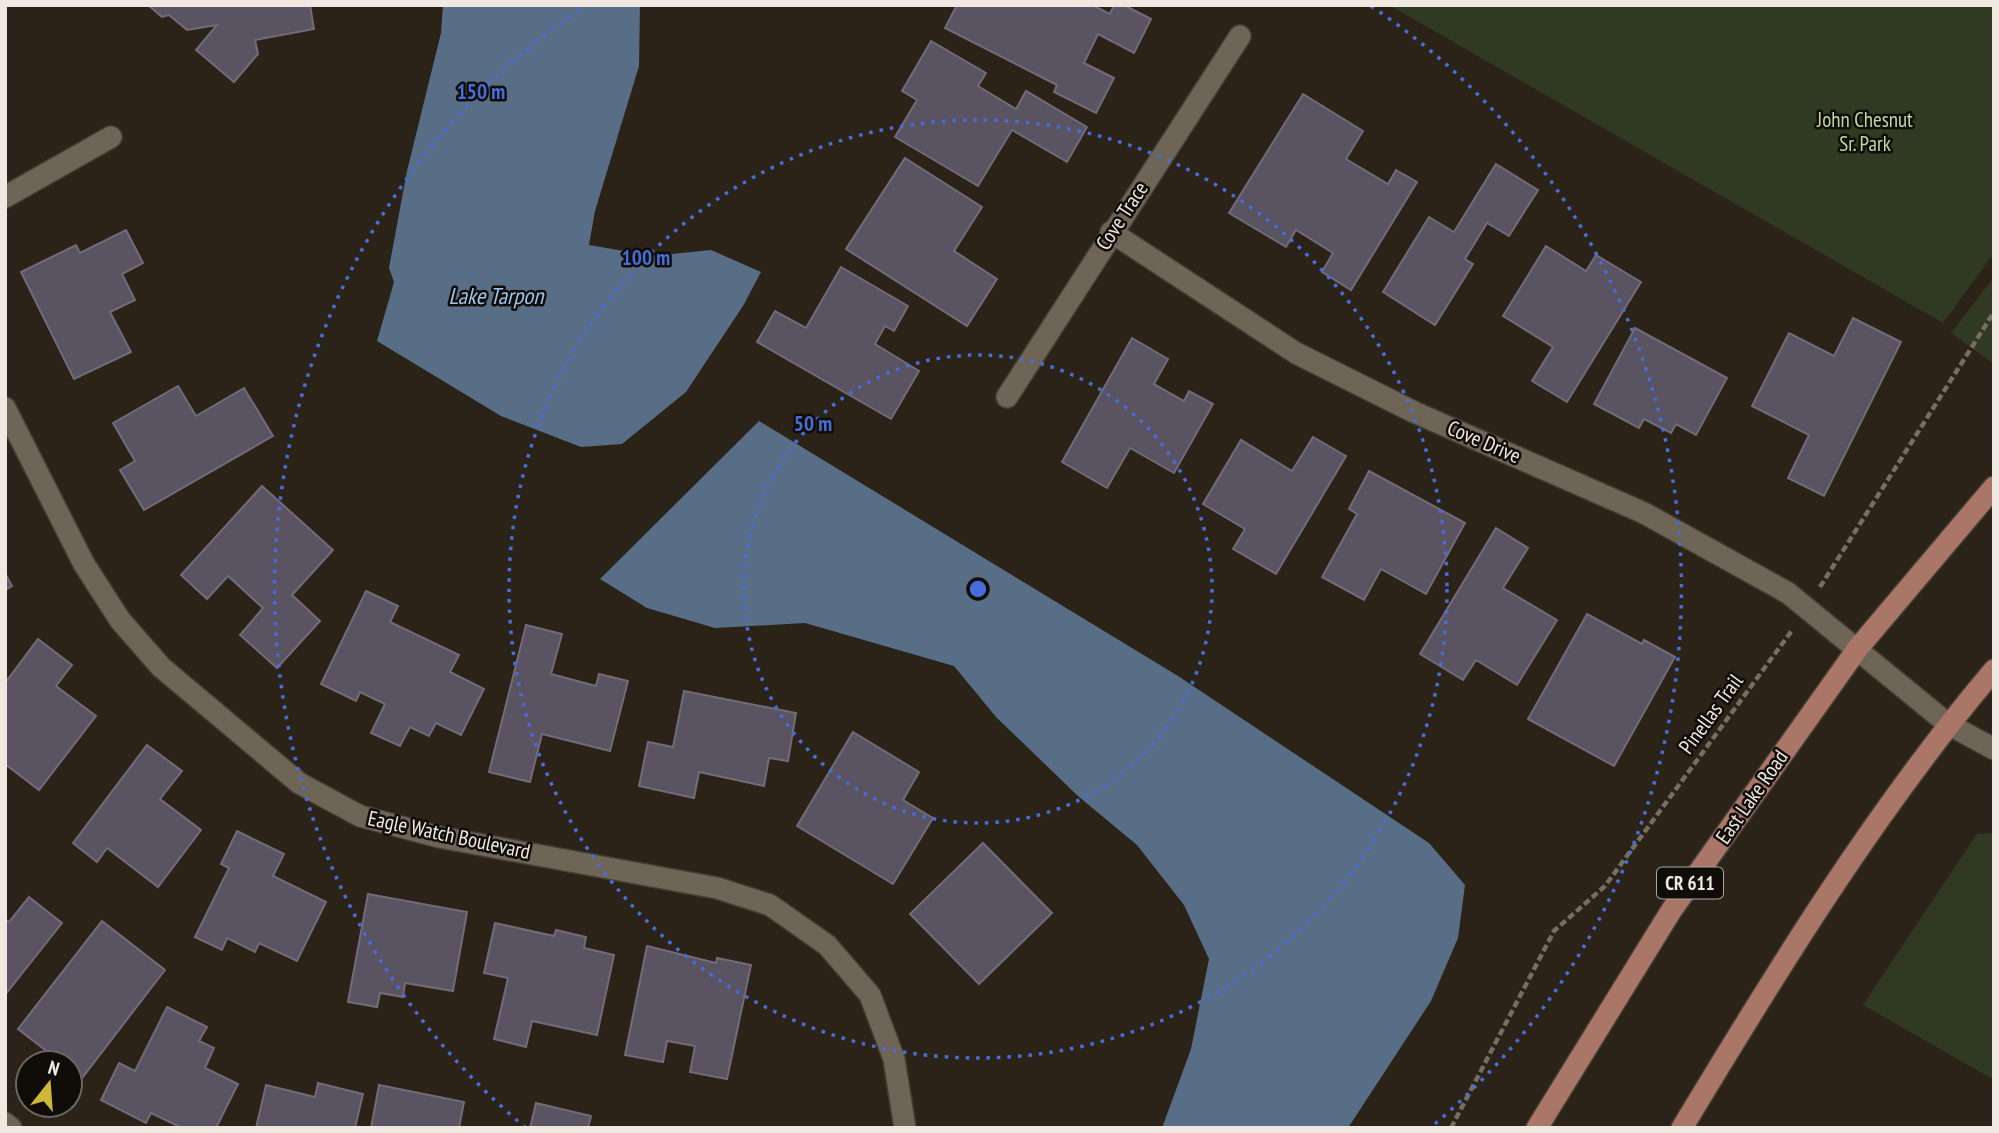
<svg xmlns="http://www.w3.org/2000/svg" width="1999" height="1133" viewBox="0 0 1999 1133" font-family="'PT Sans Narrow',sans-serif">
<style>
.green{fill:#303922}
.water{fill:#586e86}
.building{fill:#5a5362;stroke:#726b79;stroke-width:2}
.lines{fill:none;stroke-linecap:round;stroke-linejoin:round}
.minor-casing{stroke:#433d34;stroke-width:24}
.major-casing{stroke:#433d34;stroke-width:24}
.path{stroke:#756e63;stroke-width:4.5;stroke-dasharray:7 3.5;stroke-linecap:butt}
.minor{stroke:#6e6557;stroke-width:21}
.major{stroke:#aa7667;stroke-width:21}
.ring{fill:none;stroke:#476dda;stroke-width:3.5;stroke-dasharray:3.5 7}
.labels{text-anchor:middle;stroke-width:5;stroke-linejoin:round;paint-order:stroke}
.shield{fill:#100d08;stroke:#aca7a0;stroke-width:2}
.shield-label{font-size:19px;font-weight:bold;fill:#efe9e1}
.park-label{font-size:21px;fill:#c1d8a2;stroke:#100d08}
.street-label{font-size:21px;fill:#efe9e1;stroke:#100d08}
.water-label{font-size:23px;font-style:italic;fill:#9cc5f0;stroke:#100d08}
.centre{fill:#476dda;stroke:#100d08;stroke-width:3.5}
.ring-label{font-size:21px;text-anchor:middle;font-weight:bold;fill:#476dda;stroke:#100d08;stroke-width:5;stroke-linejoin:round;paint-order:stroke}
</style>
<rect width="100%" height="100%" fill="#2b2317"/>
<!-- green -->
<g class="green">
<polygon points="1389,5 1994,5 1994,253 1943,323"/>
<polygon points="1994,277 1994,364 1951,333"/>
<polygon points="1994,833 1994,1080 1863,1005 1977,834"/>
</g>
<!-- water -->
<g class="water">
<polygon points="443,5 640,5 639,66 595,211 589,245 653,256 711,250 761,272 743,306 686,392 622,444 581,447 501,416 377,341 394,282 389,268 407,171 441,33"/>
<polygon points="759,421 1178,676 1429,843 1465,885 1458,938 1431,1001 1348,1128 1162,1128 1191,1049 1209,959 1184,905 1137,845 1078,796 996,717 954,666 805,623 715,628 647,608 600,579"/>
</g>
<!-- building -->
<g class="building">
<polygon points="148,5 310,5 314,29 255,40 258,54 234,82 196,50 217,25 187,30 169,15 162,17"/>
<polygon points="957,5 1092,5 1110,14 1114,5 1124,5 1151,19 1134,53 1098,34 1084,63 1114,78 1096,113 1054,92 1057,85 945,28"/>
<polygon points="931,41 986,73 978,86 1016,109 1026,91 1087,127 1067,162 1012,130 978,186 895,137 917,100 902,91"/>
<polygon points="1303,94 1363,131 1346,159 1388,184 1396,170 1417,182 1351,290 1322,272 1333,253 1296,230 1286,247 1229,213"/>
<polygon points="905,158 982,207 954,251 997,279 967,326 846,249"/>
<polygon points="1496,164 1538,190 1509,236 1487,223 1465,259 1473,264 1435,325 1383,292 1429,217 1454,232"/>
<polygon points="126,230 143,263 122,274 135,300 110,312 131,352 74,379 21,272 76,245 80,253"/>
<polygon points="1546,246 1586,271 1596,255 1641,282 1567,402 1532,381 1553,347 1503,316"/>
<polygon points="841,267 908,306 894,331 885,326 875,344 919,371 891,419 757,342 775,311 806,328"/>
<polygon points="1853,318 1901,342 1824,496 1788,478 1809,435 1752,406 1789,333 1834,356"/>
<polygon points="1635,328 1727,378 1696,435 1676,424 1671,433 1644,419 1639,428 1594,404"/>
<polygon points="1132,338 1168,359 1154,384 1184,401 1189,391 1213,404 1174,473 1130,448 1107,488 1062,462"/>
<polygon points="178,386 196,416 244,388 273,436 144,510 120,470 135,461 113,423"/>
<polygon points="1313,437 1346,456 1276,574 1233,549 1245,529 1203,504 1241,440 1292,471"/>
<polygon points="1369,471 1465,523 1426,594 1381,569 1364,600 1322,577 1357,514 1349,509"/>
<polygon points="262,486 333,550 292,595 320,621 277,668 240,635 263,608 228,576 207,599 181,575"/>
<polygon points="1496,528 1528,548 1503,588 1557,620 1517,685 1476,660 1463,680 1420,654"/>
<polygon points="5,573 12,586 5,590"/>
<polygon points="366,591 398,606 390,622 459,655 450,672 484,689 461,735 436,723 429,736 410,727 400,746 371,733 385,704 360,692 356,701 321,684"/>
<polygon points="1587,614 1642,644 1644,640 1675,657 1614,766 1528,719"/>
<polygon points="526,625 562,634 551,674 596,686 599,674 628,681 610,751 542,734 530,782 489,772"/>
<polygon points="38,639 72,665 56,686 96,716 39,790 5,764 5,683"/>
<polygon points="684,691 796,713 788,761 769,758 764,786 699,772 694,798 639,786 648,742 673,747"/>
<polygon points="853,732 919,772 903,800 933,818 893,884 797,826"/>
<polygon points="147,745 182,771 160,799 201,830 158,887 107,848 97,862 73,843"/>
<polygon points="237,831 284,854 273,876 326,902 297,961 259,943 255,952 227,938 222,950 195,937 229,868 221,864"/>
<polygon points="983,843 1052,913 979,984 910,914"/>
<polygon points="368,894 467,912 453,991 405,983 403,997 380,993 377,1007 348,1002"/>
<polygon points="29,897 62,923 5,995 5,919 9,922"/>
<polygon points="102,921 165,970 82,1078 70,1069 70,1063 62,1063 18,1029"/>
<polygon points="495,923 554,936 556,930 586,937 584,948 614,955 597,1035 532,1021 526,1047 494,1039 508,978 484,973"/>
<polygon points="647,946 716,963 717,958 751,965 727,1079 690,1072 695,1046 667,1041 663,1062 625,1055"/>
<polygon points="167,1007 207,1027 199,1041 214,1048 205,1068 238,1084 216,1128 182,1128 151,1113 146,1123 101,1100 119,1063 135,1071"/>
<polygon points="318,1083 363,1094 355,1128 256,1128 266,1085 315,1097"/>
<polygon points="379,1085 464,1102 459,1128 371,1128"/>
<polygon points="536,1103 591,1116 588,1128 530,1128"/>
</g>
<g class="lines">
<defs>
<g id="minor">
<polyline points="5,197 111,137"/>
<polyline points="1111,232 1296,353 1414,412 1644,513 1788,593 1948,724 1994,749"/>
<polyline points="1007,397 1240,36"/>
<polyline points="5,408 84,564 120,620 161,667 299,783 360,816 439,837 717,888 770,905 827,945 870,995 894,1059 905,1128"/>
<polyline points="5,1123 11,1128"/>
</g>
<g id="major">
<polyline points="1537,1128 1671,911 1858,648 1994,487"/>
<path d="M1682,1128C1776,972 1876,809 1994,670"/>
</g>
</defs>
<!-- minor casing -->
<use href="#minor" class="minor-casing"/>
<!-- major casing -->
<use href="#major" class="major-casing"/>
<!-- path -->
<g class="path">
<polyline points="1820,587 1994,312"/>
<polyline points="1451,1128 1554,931 1605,886 1793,629"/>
</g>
<!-- minor -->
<use href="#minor" class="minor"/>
<!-- major -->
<use href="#major" class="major"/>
</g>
<!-- distance rings -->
<g class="ring">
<circle cx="978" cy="589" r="234"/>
<circle cx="978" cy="589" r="469"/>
<path d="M526 1128A703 703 0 0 1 585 6M1371 6A703 703 0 0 1 1430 1128"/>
</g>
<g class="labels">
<!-- shield labels -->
<rect class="shield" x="1657" y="867.5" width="66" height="31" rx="5"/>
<g class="shield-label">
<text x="1690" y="890">CR 611</text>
</g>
<!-- park labels -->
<g class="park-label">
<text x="1865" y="127">John Chesnut<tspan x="1865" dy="24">Sr. Park</tspan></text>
</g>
<!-- street labels -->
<g class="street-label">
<text transform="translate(1122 216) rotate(-57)" y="7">Cove Trace</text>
<text transform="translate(1484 442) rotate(23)" y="7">Cove Drive</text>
<text transform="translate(1711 714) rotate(-54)" y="7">Pinellas Trail</text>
<text transform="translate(1752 797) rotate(-55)" y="7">East Lake Road</text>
<text transform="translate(449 835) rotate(12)" y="7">Eagle Watch Boulevard</text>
</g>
<!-- water labels -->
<g class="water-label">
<text x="496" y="304">Lake Tarpon</text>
</g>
</g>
<circle cx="978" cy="589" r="10" class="centre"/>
<g class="ring-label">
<text x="481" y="99">150 m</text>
<text x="646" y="265">100 m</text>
<text x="813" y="431">50 m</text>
</g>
<!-- border -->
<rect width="1999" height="1133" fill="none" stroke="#efe9e1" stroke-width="14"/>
<!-- north arrow -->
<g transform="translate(49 1084) rotate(17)"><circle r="33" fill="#100d08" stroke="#69655f" stroke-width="2"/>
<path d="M0-5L12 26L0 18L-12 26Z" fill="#cfb837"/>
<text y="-10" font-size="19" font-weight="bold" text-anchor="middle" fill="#efe9e1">N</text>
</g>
</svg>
